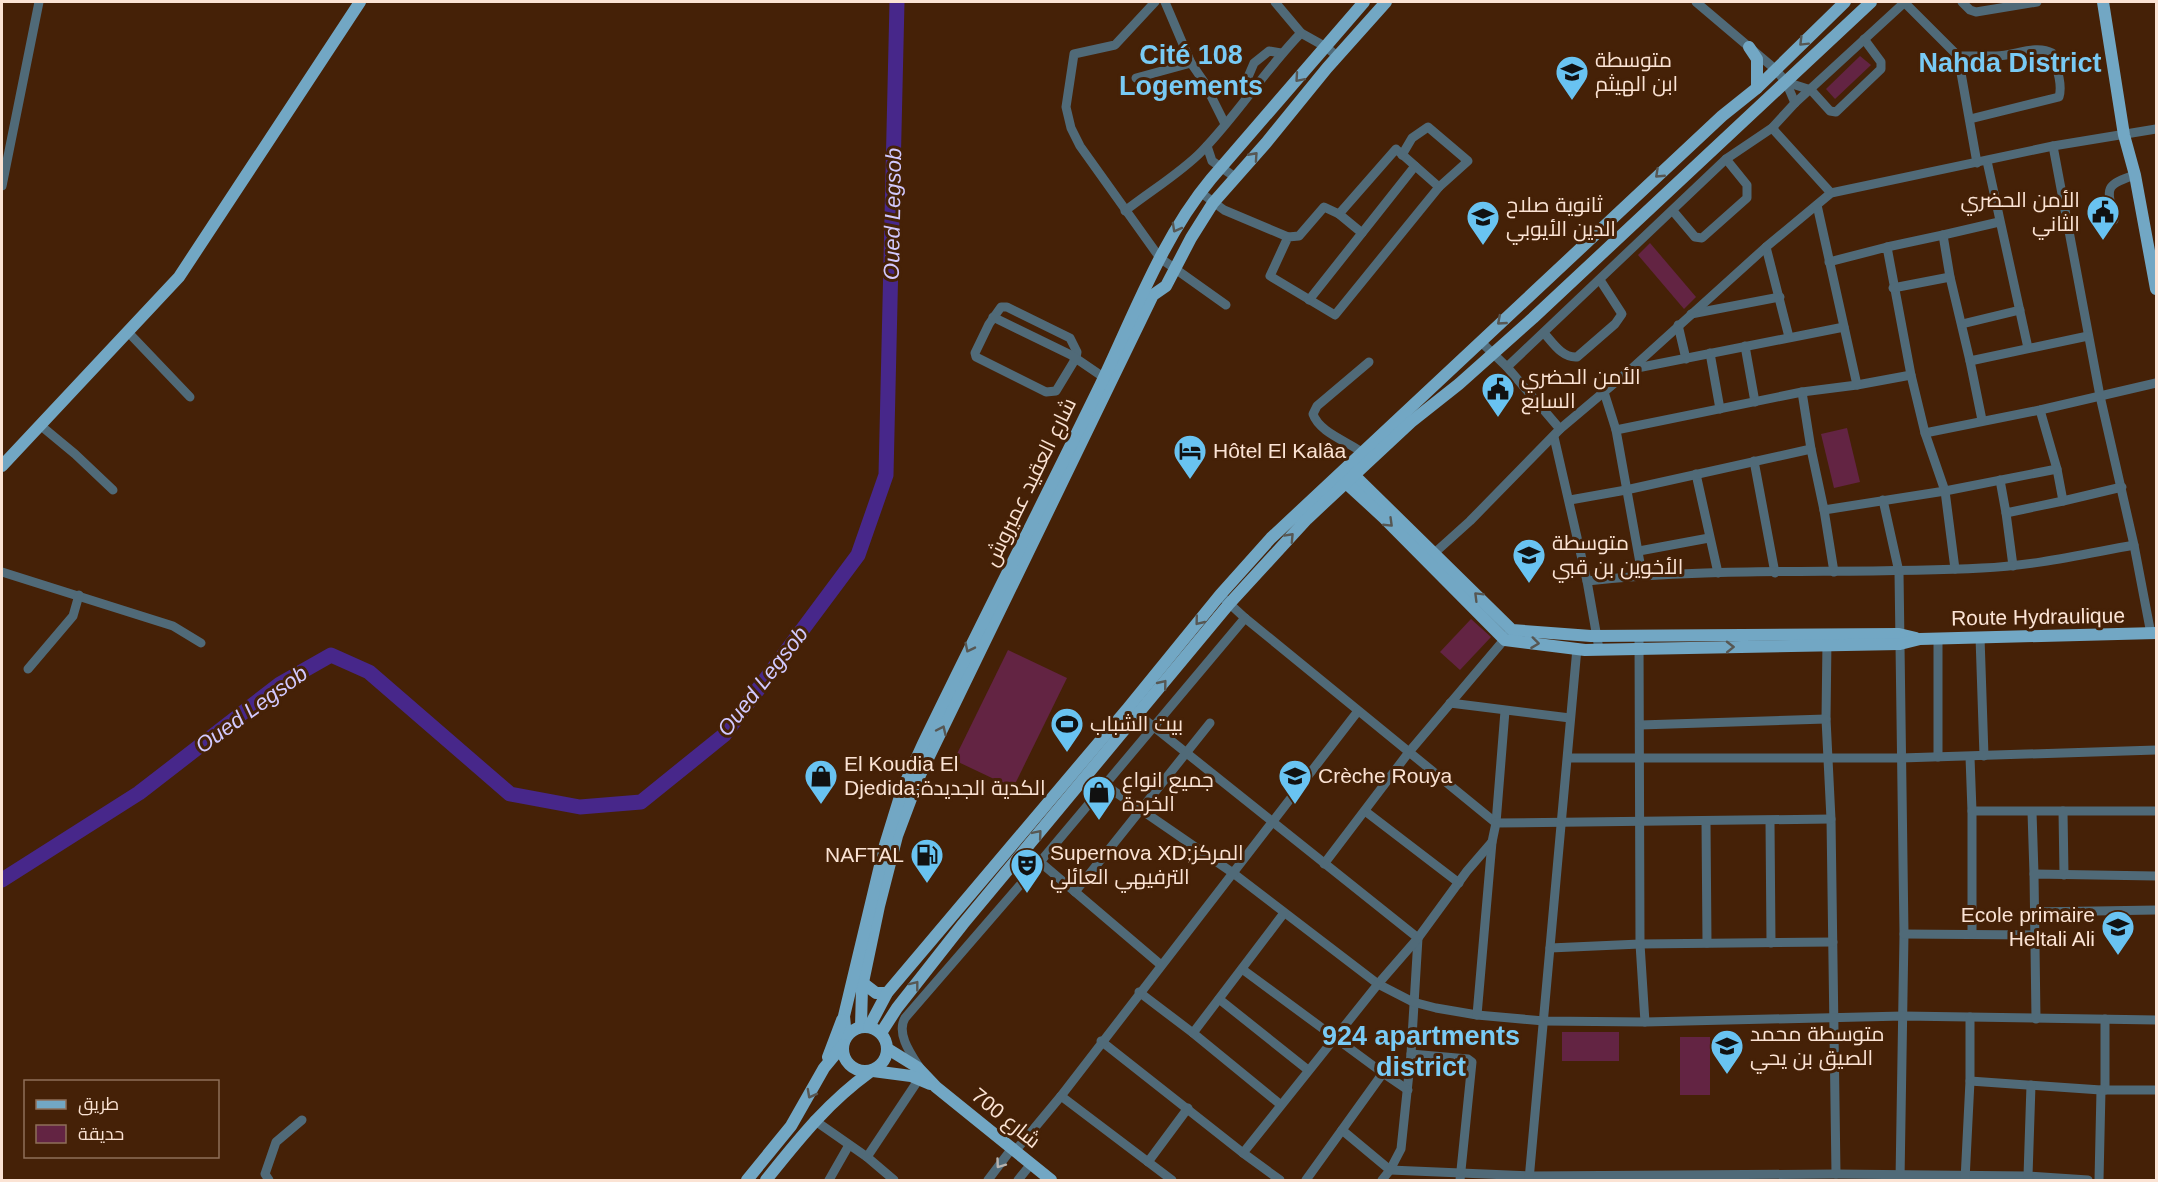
<svg xmlns="http://www.w3.org/2000/svg" width="2158" height="1182" viewBox="0 0 2158 1182" font-family="Arial,Cairo,sans-serif">
<style>
.green{fill:#632443}
.lines{fill:none;stroke-linecap:round;stroke-linejoin:round}
.river{stroke:#47278a;stroke-width:15}
.minor{stroke:#506a78;stroke-width:9}
.major{stroke:#72a7c4;stroke-width:12}
.oneway{stroke:#575753}
.oneway2{stroke:#b7b3af}
.labels{text-anchor:middle;stroke-width:6;stroke-linejoin:round;paint-order:stroke}
.poi-label{font-size:21px;fill:#fbe3d4;stroke:#452107;text-anchor:start}
.street-label{font-size:21px;fill:#fbe3d4;stroke:#452107}
.water-label{font-size:22px;font-style:italic;fill:#d2c9fe;stroke:#452107}
.district-label{font-size:27px;font-weight:bold;fill:#78caf4;stroke:#452107}
</style>
<rect width="100%" height="100%" fill="#452107"/>
<!-- green -->
<g class="green">
<polygon points="1860,56 1871,65 1835,99 1826,89"/>
<polygon points="1650,243 1696,297 1684,309 1638,255"/>
<polygon points="1847,428 1860,482 1834,488 1821,434"/>
<polygon points="1471,619 1491,637 1460,670 1440,652"/>
<polygon points="1008,650 1067,678 1013,788 954,760"/>
<rect x="1562" y="1032" width="57" height="29"/>
<rect x="1680" y="1037" width="30" height="58"/>
</g>
<g class="lines">
<!-- river -->
<polyline class="river" points="2,880 139,793 280,684 331,655 369,672 510,794 580,807 641,802 724,735 858,555 886,475 897,2"/>
<!-- minor -->
<g class="minor">
<polyline points="1155,2 1115,45 1074,54 1066,107 1071,128 1080,146 1160,258 1226,305"/>
<polyline points="1165,2 1191,63 1204,82 1225,124"/>
<polyline points="1275,2 1301,33 1326,47 1337,56"/>
<polyline points="1696,2 1775,69 1786,82 1795,103"/>
<polyline points="1904,2 1958,56 1977,163"/>
<polyline points="1962,2 1970,10 1976,12 2037,2"/>
<path d="M1958,56C1971,56 1984,56 1996,56C2014,56 2036,44 2052,53C2056,66 2063,84 2059,97L1970,119"/>
<polyline points="1136,78 1191,63"/>
<polyline points="1786,82 1811,90 1830,111 1836,112 1881,69 1881,62 1864,39"/>
<polyline points="1253,90 1248,77 1254,63 1269,51 1281,53"/>
<polyline points="1772,128 1831,193"/>
<polyline points="1207,146 1212,161 1235,177"/>
<polyline points="2053,146 2100,396 2134,545 2151,634"/>
<polyline points="1987,161 2028,348"/>
<polyline points="2,186 39,2"/>
<polyline points="1200,192 1224,210 1288,237"/>
<path d="M1125,211C1149,192 1182,172 1202,151C1238,114 1265,70 1301,33"/>
<polyline points="1673,211 1695,237 1702,238 1747,198 1747,185 1726,159"/>
<polyline points="1339,214 1396,149 1439,187"/>
<path d="M2114,220C2108,188 2102,186 2135,175"/>
<polyline points="1362,233 1339,214 1324,207 1299,236 1288,237 1270,276 1335,315 1439,187 1468,161 1428,127 1412,138 1402,155"/>
<polyline points="1943,235 1999,222"/>
<polyline points="1766,247 1789,337"/>
<polyline points="1887,247 1943,235 1950,277 1970,361 2088,336"/>
<polyline points="1829,262 1887,247 1911,375 1925,433 2040,410 2156,383"/>
<polyline points="1893,288 1950,277"/>
<polyline points="1309,300 1415,166"/>
<polygon points="1001,307 1007,307 1070,338 1077,352 1076,358 1056,391 1046,392 976,357 975,353 989,324"/>
<polyline points="1691,314 1780,297"/>
<polyline points="993,317 1071,355 1109,381"/>
<polyline points="1962,324 2020,310"/>
<polyline points="1678,325 1686,359"/>
<polyline points="127,331 190,397"/>
<path d="M1544,333C1553,343 1562,358 1577,357L1615,324L1622,314L1600,280"/>
<polyline points="1480,341 1507,367 1560,429"/>
<polyline points="1745,346 1755,402"/>
<polyline points="1710,353 1720,409"/>
<polyline points="1970,361 1982,420"/>
<polyline points="1507,367 1726,159 1772,128 1795,103 1905,2"/>
<polyline points="1632,369 1844,327"/>
<polyline points="1857,385 1911,375"/>
<polyline points="1604,392 1616,430"/>
<polyline points="1802,392 1811,449"/>
<polyline points="2040,410 2057,469 2063,501 2122,487"/>
<polyline points="40,425 75,454 113,490"/>
<polyline points="1925,433 1945,491 1955,569"/>
<polyline points="1554,437 1587,581 1599,649"/>
<path d="M1367,456C1351,442 1320,434 1313,414L1317,406L1369,362"/>
<polyline points="1754,461 1775,573"/>
<polyline points="1696,474 1718,573"/>
<polyline points="2000,480 2006,513 2063,501"/>
<polyline points="1570,500 1626,490 1811,449 1824,510 1945,491 2057,469"/>
<polyline points="1883,500 1899,572 1904,934 1900,1180"/>
<polyline points="1824,510 1834,572"/>
<polyline points="2006,513 2013,566"/>
<polyline points="1639,551 1709,538"/>
<polyline points="1430,557 1470,521 1560,429 1630,370 1766,247 1831,193 2053,146 2156,129"/>
<polyline points="2,572 173,626 201,643"/>
<polyline points="1642,574 1616,430 1802,392 1857,385 1817,205"/>
<path d="M1587,581C1717,566 1850,575 1982,568C2033,566 2084,554 2134,545"/>
<polyline points="1220,595 1245,618 1496,823"/>
<polyline points="1639,636 1640,944 1645,1022"/>
<polyline points="1980,637 1984,756"/>
<polyline points="1938,638 1938,757"/>
<polyline points="1827,640 1826,719 1831,819 1836,1174"/>
<polyline points="28,669 73,616 79,595"/>
<polyline points="1450,703 1570,718"/>
<polyline points="1134,711 1418,938 1411,1054 1401,1149 1390,1170 1382,1180"/>
<polyline points="1640,725 1826,719"/>
<polyline points="1970,757 1972,811"/>
<polyline points="1568,758 1901,758 2156,750"/>
<polyline points="1105,785 1233,873 1378,984 1413,1002 1436,1008 1477,1015 1544,1021 1645,1022 1903,1016 2156,1020"/>
<polyline points="1365,811 1459,883"/>
<polyline points="2063,811 2064,875"/>
<polyline points="2032,812 2034,874"/>
<polyline points="1770,821 1771,943"/>
<polyline points="1706,822 1707,943"/>
<polyline points="1496,823 1505,711"/>
<polyline points="1023,852 1040,862 1161,965"/>
<polyline points="1324,864 1409,752 1509,634"/>
<polyline points="1075,892 1210,723"/>
<polyline points="2034,912 2156,910"/>
<polyline points="1904,934 2035,935"/>
<polyline points="1972,934 1972,811 2156,811"/>
<polyline points="1550,948 1640,944 1833,942"/>
<polyline points="1242,969 1383,1073"/>
<polyline points="1139,992 1193,1033 1281,1105"/>
<polyline points="1219,999 1308,1070"/>
<polyline points="1477,1015 1492,842 1496,823 1831,819"/>
<polyline points="2036,1019 2034,874 2156,876"/>
<polyline points="2105,1019 2105,1090"/>
<polyline points="1193,1033 1284,913"/>
<polyline points="1101,1041 1243,1153"/>
<polyline points="1411,1054 1468,1059 1472,1062 1460,1180"/>
<polyline points="1970,1081 2101,1090 2156,1090"/>
<polyline points="1061,1096 1172,1180"/>
<polyline points="814,1120 867,1157 894,1180"/>
<polyline points="1342,1130 1390,1170 1530,1176 1836,1174 2028,1176 2088,1180"/>
<polyline points="1016,1150 1061,1096 1358,711"/>
<path d="M867,1157L923,1073C914,1058 895,1035 905,1018L1040,862L1245,618"/>
<polyline points="1148,1162 1188,1108"/>
<polyline points="2028,1176 2031,1085"/>
<polyline points="269,1180 265,1174 276,1142 302,1120"/>
<polyline points="829,1180 849,1145"/>
<polyline points="988,1180 1013,1147"/>
<polyline points="1018,1180 1031,1164"/>
<polyline points="1280,1180 1243,1153 1378,984 1418,938 1467,871 1492,842"/>
<polyline points="1306,1180 1383,1073 1408,1090"/>
<polyline points="1529,1180 1577,648"/>
<polyline points="1965,1180 1970,1081 1970,1017"/>
<polyline points="2099,1180 2101,1090"/>
</g>
<!-- major -->
<g class="major">
<polyline points="2103,2 2124,135 2135,175 2156,289"/>
<polyline points="1749,47 1757,59 1757,88"/>
<polyline points="2,466 179,277 360,2"/>
<polyline points="1354,475 1512,630 1591,636 1899,634 1916,638"/>
<polyline points="1346,483 1383,517 1505,640 1585,650 1900,644 1920,639 2156,633"/>
<polyline points="863,983 876,993 887,993"/>
<circle cx="865" cy="1049" r="22"/>
<polyline points="861,1027 862,987 879,906 897,836 920,775 1153,295 1166,286 1191,238 1213,203 1266,143 1327,68 1386,2"/>
<polyline points="869,1027 887,993 1128,708 1220,595 1271,538 1722,116 1757,88 1845,2"/>
<polyline points="881,1033 897,1008 963,924 1229,604 1307,519 1411,422 1459,384 1533,318 1871,2"/>
<path d="M846,1037L844,1016L885,845L902,790L923,744C980,626 1040,509 1098,390C1132,320 1161,239 1211,179L1364,2"/>
<polyline points="888,1049 917,1067 936,1087 1051,1180"/>
<polyline points="828,1057 842,1020"/>
<polyline points="873,1071 911,1076 930,1084"/>
<polyline points="747,1180 791,1126 824,1068 843,1045"/>
<path d="M766,1180C799,1139 827,1103 870,1072"/>
</g>
</g>
<!-- one-way arrows -->
<defs><path id="oneway-chevron" d="M-2-3.5L2.5 0L-2 3.5" fill="none" stroke-width="1.6" stroke-linecap="round" stroke-linejoin="round" transform="scale(1.5)"/></defs>
<g class="oneway">
<use href="#oneway-chevron" transform="translate(1803 42) rotate(135)"/>
<use href="#oneway-chevron" transform="translate(1299 78) rotate(131)"/>
<use href="#oneway-chevron" transform="translate(1254 156) rotate(-48)"/>
<use href="#oneway-chevron" transform="translate(1659 174) rotate(137)"/>
<use href="#oneway-chevron" transform="translate(1176 228) rotate(119)"/>
<use href="#oneway-chevron" transform="translate(1501 321) rotate(139)"/>
<use href="#oneway-chevron" transform="translate(1389 523) rotate(44)"/>
<use href="#oneway-chevron" transform="translate(1290 537) rotate(-47)"/>
<use href="#oneway-chevron" transform="translate(1478 596) rotate(-135)"/>
<use href="#oneway-chevron" transform="translate(1199 621) rotate(129)"/>
<use href="#oneway-chevron" transform="translate(1535 643) rotate(7)"/>
<use href="#oneway-chevron" transform="translate(1730 647) rotate(-1)"/>
<use href="#oneway-chevron" transform="translate(969 648) rotate(116)"/>
<use href="#oneway-chevron" transform="translate(1163 684) rotate(-51)"/>
<use href="#oneway-chevron" transform="translate(942 730) rotate(-65)"/>
<use href="#oneway-chevron" transform="translate(1038 834) rotate(-50)"/>
<use href="#oneway-chevron" transform="translate(915 985) rotate(-52)"/>
<use href="#oneway-chevron" transform="translate(811 1094) rotate(118)"/>
</g>
<use class="oneway2" href="#oneway-chevron" transform="translate(1000 1164) rotate(126)"/>
<!-- icons -->
<defs>
<symbol id="school-pin" viewBox="-11 -11 22 30"><path d="M0 17L-7.5 6A9.5 9.5 0 1 1 7.5 6Z" fill="#69c3f1" stroke="#452107"/><path d="M0-5L7-2L0 1L-7-2ZM-4 1L0 2.5L4 1V4Q0 6-4 4Z" fill="#111"/></symbol>
<symbol id="civic-pin" viewBox="-11 -11 22 30"><path d="M0 17L-7.5 6A9.5 9.5 0 1 1 7.5 6Z" fill="#69c3f1" stroke="#452107"/><path d="M-.6-6.5H3V-4.5H.6V-3L4-1V1h2V6H-6V1h2V-1L-.6-3ZM-1.2 2.5V6h2.4V2.5Z" fill="#111"/></symbol>
<symbol id="hotel-pin" viewBox="-11 -11 22 30"><path d="M0 17L-7.5 6A9.5 9.5 0 1 1 7.5 6Z" fill="#69c3f1" stroke="#452107"/><path d="M-6-4.5h1.5V1H6V5H4.5V3h-9V5H-6ZM-4 0a1.8 1.8 0 1 1 3.6 0ZM.5 0V-2.5h3Q6-2.5 6 0Z" fill="#111"/></symbol>
<symbol id="stadium-pin" viewBox="-11 -11 22 30"><path d="M0 17L-7.5 6A9.5 9.5 0 1 1 7.5 6Z" fill="#69c3f1" stroke="#452107"/><path d="M0-5a6.5 5 0 1 0 0 10a6.5 5 0 1 0 0-10ZM-3.5-1.8h7v3.6h-7Z" fill="#111"/></symbol>
<symbol id="shop-pin" viewBox="-11 -11 22 30"><path d="M0 17L-7.5 6A9.5 9.5 0 1 1 7.5 6Z" fill="#69c3f1" stroke="#452107"/><path d="M-5-2.5h2.3a2.7 3.5 0 0 1 5.4 0H5L5.5 6h-11ZM-1.5-2.5h3a1.5 2.3 0 0 0-3 0Z" fill="#111"/></symbol>
<symbol id="fuel-pin" viewBox="-11 -11 22 30"><path d="M0 17L-7.5 6A9.5 9.5 0 1 1 7.5 6Z" fill="#69c3f1" stroke="#452107"/><path d="M-5.5-6h7V0h2V4h1.3V-2.5L3-4.5l.8-.8L6-3V5H2.5V1h-1V6h-7ZM-4.2-4.7v3.2H.2V-4.7Z" fill="#111"/></symbol>
<symbol id="theatre-pin" viewBox="-11 -11 22 30"><path d="M0 17L-7.5 6A9.5 9.5 0 1 1 7.5 6Z" fill="#69c3f1" stroke="#452107"/><path d="M-5-5.5Q0-4 5-5.5V0Q5 5 0 6Q-5 5-5 0ZM-3.3-2.5H-1v1.5H-3.3ZM1-2.5H3.3v1.5H1ZM-2.8 1Q0 5.5 2.8 1Z" fill="#111"/></symbol>
</defs>
<g fill-rule="evenodd">
<use href="#school-pin" x="1553" y="53" width="38" height="52"/>
<use href="#civic-pin" x="2084" y="193" width="38" height="52"/>
<use href="#school-pin" x="1464" y="198" width="38" height="52"/>
<use href="#civic-pin" x="1479" y="370" width="38" height="52"/>
<use href="#hotel-pin" x="1171" y="432" width="38" height="52"/>
<use href="#school-pin" x="1510" y="536" width="38" height="52"/>
<use href="#stadium-pin" x="1048" y="705" width="38" height="52"/>
<use href="#shop-pin" x="802" y="757" width="38" height="52"/>
<use href="#school-pin" x="1276" y="757" width="38" height="52"/>
<use href="#shop-pin" x="1080" y="773" width="38" height="52"/>
<use href="#fuel-pin" x="908" y="836" width="38" height="52"/>
<use href="#theatre-pin" x="1008" y="846" width="38" height="52"/>
<use href="#school-pin" x="2099" y="908" width="38" height="52"/>
<use href="#school-pin" x="1708" y="1027" width="38" height="52"/>
</g>
<g class="labels">
<!-- poi labels -->
<g class="poi-label">
<text x="1595" y="67">متوسطة<tspan x="1595" dy="24">ابن الهيثم</tspan></text>
<text x="2080" y="207" text-anchor="end">الأمن الحضري<tspan x="2080" dy="24">الثاني</tspan></text>
<text x="1506" y="212">ثانوية صلاح<tspan x="1506" dy="24">الدين الأيوبي</tspan></text>
<text x="1521" y="384">الأمن الحضري<tspan x="1521" dy="24">السابع</tspan></text>
<text x="1213" y="458">Hôtel El Kalâa</text>
<text x="1552" y="550">متوسطة<tspan x="1552" dy="24">الأخوين بن قبي</tspan></text>
<text x="1090" y="731">بيت الشباب</text>
<text x="844" y="771">El Koudia El<tspan x="844" dy="24">Djedida;الكدية الجديدة</tspan></text>
<text x="1318" y="783">Crèche Rouya</text>
<text x="1122" y="787">جميع انواع<tspan x="1122" dy="24">الخردة</tspan></text>
<text x="1050" y="860">Supernova XD;المركز<tspan x="1050" dy="24">الترفيهي العائلي</tspan></text>
<text x="904" y="862" text-anchor="end">NAFTAL</text>
<text x="2095" y="922" text-anchor="end">Ecole primaire<tspan x="2095" dy="24">Heltali Ali</tspan></text>
<text x="1750" y="1041">متوسطة محمد<tspan x="1750" dy="24">الصيق بن يحي</tspan></text>
</g>
<!-- street labels -->
<g class="street-label">
<text transform="translate(1030 482) rotate(-64)" y="7">شارع العقيد عميروش</text>
<text transform="translate(2038 617) rotate(-1)" y="7">Route Hydraulique</text>
<text transform="translate(1006 1118) rotate(39)" y="7">شارع 700</text>
</g>
<!-- water labels -->
<g class="water-label">
<text transform="translate(892 214) rotate(-89)" y="8">Oued Legsob</text>
<text transform="translate(762 681) rotate(-52)" y="8">Oued Legsob</text>
<text transform="translate(251 709) rotate(-36)" y="8">Oued Legsob</text>
</g>
<!-- district labels -->
<g class="district-label">
<text x="1191" y="64">Cité 108<tspan x="1191" dy="31">Logements</tspan></text>
<text x="2010" y="72">Nahda District</text>
<text x="1421" y="1045">924 apartments<tspan x="1421" dy="31">district</tspan></text>
</g>
</g>
<!-- border -->
<rect width="2158" height="1182" fill="none" stroke="#fbe3d4" stroke-width="6"/>
<!-- legend -->
<rect x="24" y="1080" width="195" height="78" fill="#452107" stroke="#8e6f59" stroke-width="1.5"/>
<rect x="36" y="1100" width="30" height="9" fill="#72a7c4" stroke="#8e6f59" stroke-width="1.5"/>
<text x="78" y="1110" font-size="18" fill="#fbe3d4">طريق</text>
<rect x="36" y="1125" width="30" height="18" fill="#632443" stroke="#8e6f59" stroke-width="1.5"/>
<text x="78" y="1140" font-size="18" fill="#fbe3d4">حديقة</text>
</svg>
